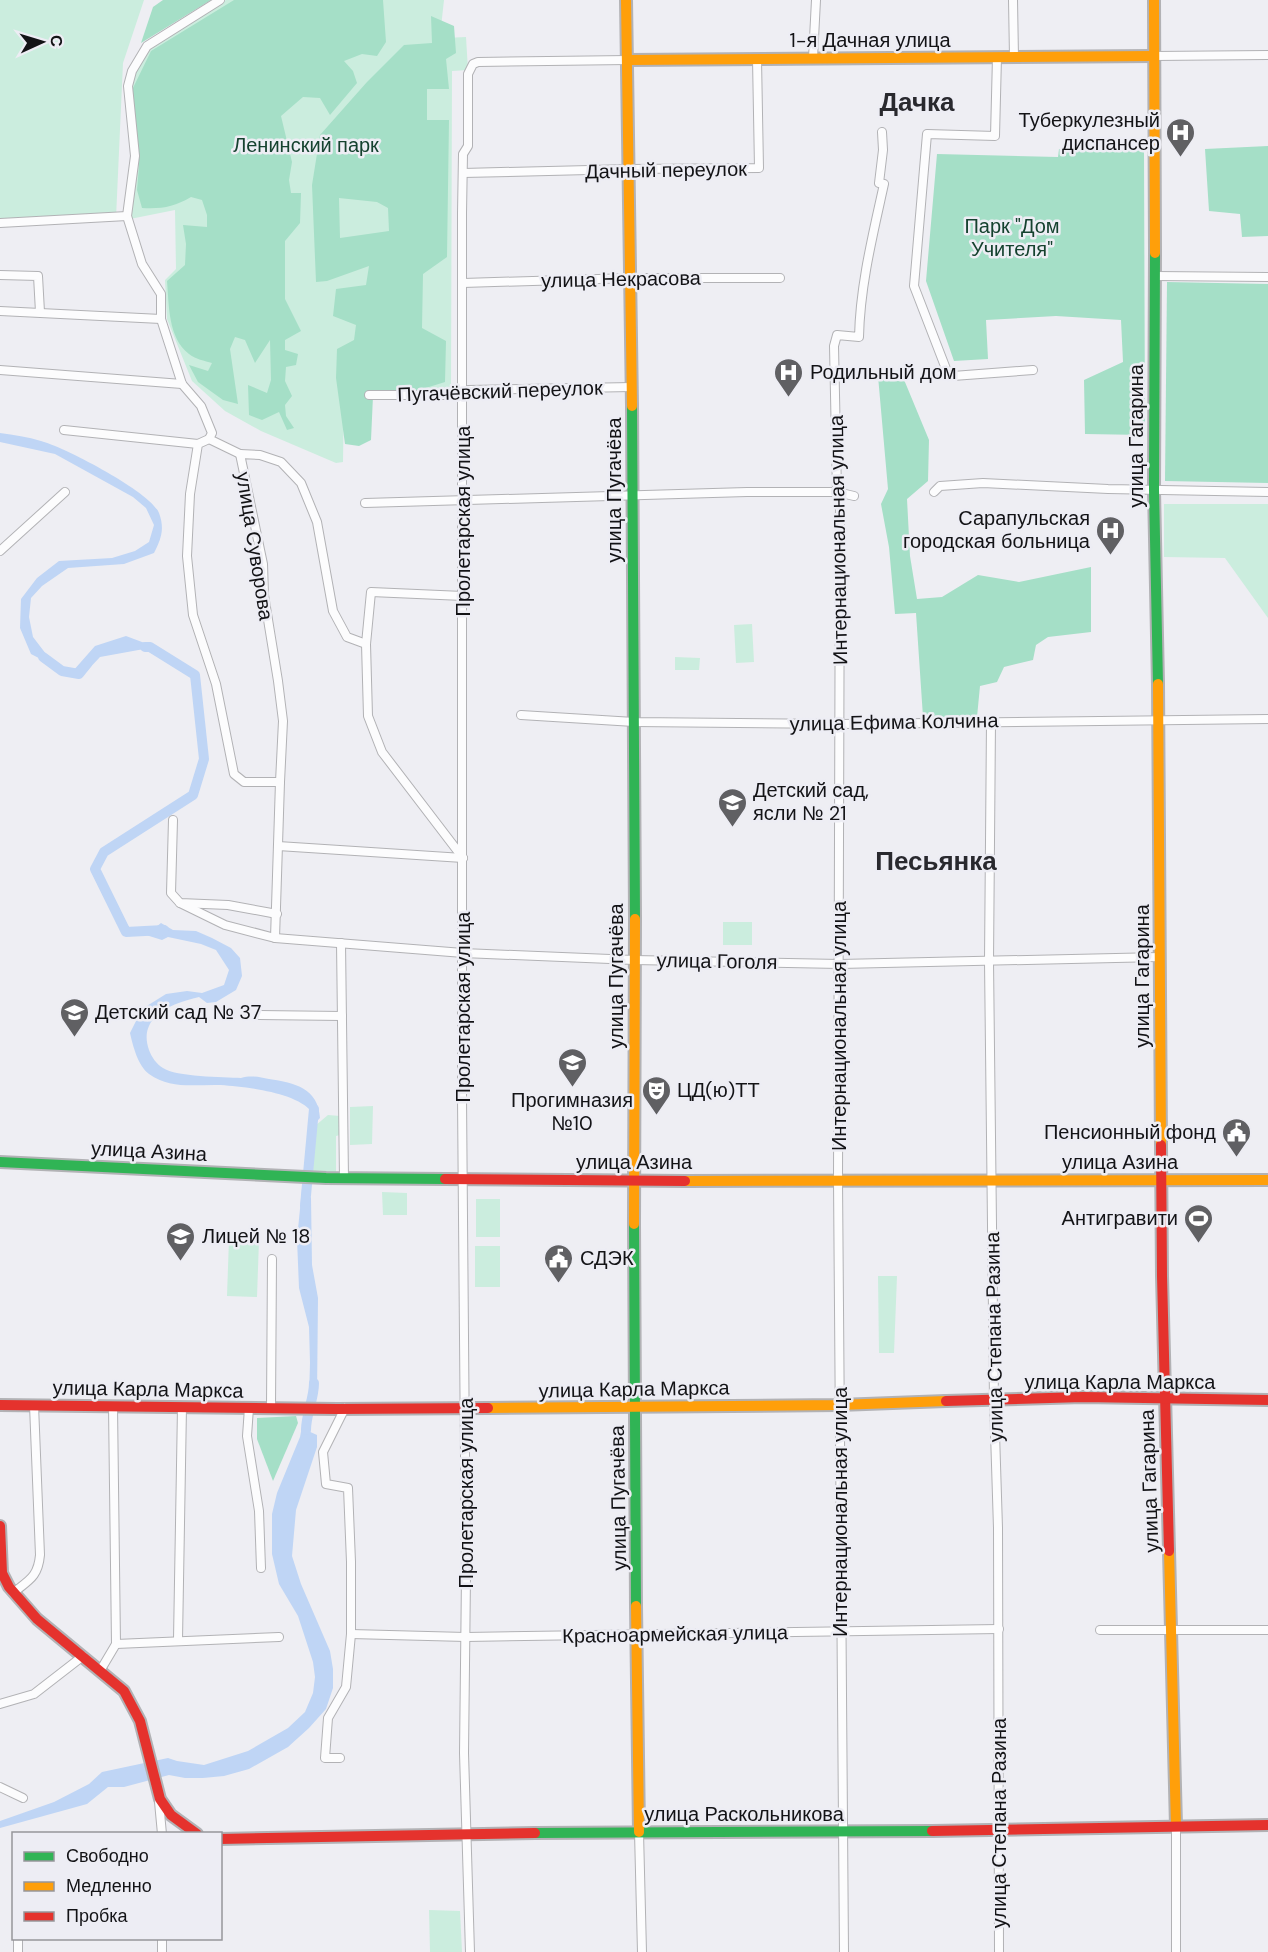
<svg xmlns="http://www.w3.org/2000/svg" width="1268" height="1952" viewBox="0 0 1268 1952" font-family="'DM Sans',sans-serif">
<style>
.green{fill:#cbedde}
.forest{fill:#a5dfc7;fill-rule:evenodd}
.water{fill:#bfd5f5}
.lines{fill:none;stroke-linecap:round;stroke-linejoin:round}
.river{stroke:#bfd5f5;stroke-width:10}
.street-casing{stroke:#b2b2b5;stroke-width:10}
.fast-casing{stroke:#b2b2b5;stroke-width:14}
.slow-casing{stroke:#b2b2b5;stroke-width:14}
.jam-casing{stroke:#b2b2b5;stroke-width:14}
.street{stroke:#fcfcfd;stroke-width:8}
.fast{stroke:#30b455;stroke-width:10}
.slow{stroke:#ff9f0a;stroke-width:10}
.jam{stroke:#e5322d;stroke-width:10}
.labels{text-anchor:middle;stroke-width:5;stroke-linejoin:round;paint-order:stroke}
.street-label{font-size:20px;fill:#131316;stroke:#ededf4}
.poi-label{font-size:20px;fill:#131316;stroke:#ededf4;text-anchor:start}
.park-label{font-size:20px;fill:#15422f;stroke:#ededf4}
.district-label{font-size:26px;font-weight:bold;fill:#29292e;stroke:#ededf4}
</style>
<rect width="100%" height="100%" fill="#eeeef3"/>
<!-- green -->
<g class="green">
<polygon points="0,0 144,0 123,63 116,218 0,222"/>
<polygon points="226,0 444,0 441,27 445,38 466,37 468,70 452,71 451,391 344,390 343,462 336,463 261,431 225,411 192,381 167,319 165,280 176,269 175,210 130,219 136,165 128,89 147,48"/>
<polygon points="1164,504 1268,504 1268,618 1225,558 1164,557"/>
<polygon points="752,624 754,662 736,663 734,625"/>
<polygon points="675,657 700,658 699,670 675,670"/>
<rect x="723" y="922" width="29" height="23"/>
<polygon points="373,1106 372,1144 350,1145 350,1107"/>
<polygon points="328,1115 340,1116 340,1135 336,1136 336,1172 311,1172 315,1126"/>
<polygon points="382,1192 407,1193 407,1215 383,1215"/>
<rect x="476" y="1199" width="24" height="38"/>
<polygon points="229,1239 259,1240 257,1297 227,1296"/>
<rect x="475" y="1246" width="25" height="41"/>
<polygon points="878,1276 897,1276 894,1353 879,1353"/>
<polygon points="429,1910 460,1911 462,1952 430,1952"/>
</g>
<!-- forest -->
<g class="forest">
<polygon points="163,0 211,0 141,43 153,7"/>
<path d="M234,0H383L386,42L377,56L362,54L344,61L353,71L357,83L330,115L320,98L303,97L281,116L292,162L289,180L291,193H301L300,223L285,241V299L301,331L285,340V350L298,354L296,365L286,367L285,381L292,396L285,405L286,416L294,428L287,430L279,412L262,420L249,415L248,385L267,393L271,380L270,340L255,363L245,340L235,337L230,349L238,404L223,400L198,382L189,365L208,371L212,363C205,361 195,359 189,354C168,338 169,305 167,281L185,265L186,244L183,225L207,227V215L202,200L191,197C174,207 162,209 142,208L137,190L139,166L132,90L151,51Z"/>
<path d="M431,16L454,26L456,53L446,59L449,89H427V120H449L447,257L423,274L422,328L446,341L445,382L397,397L373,396L371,440L359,446L345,444L336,378L337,349L354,340L356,325L333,316L336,289L366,285L369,266L327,281L316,282L312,185L320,135L367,82L404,45L432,43ZM339,198L377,202L388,208L389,231L340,238Z"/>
<polygon points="1268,146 1268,236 1242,237 1240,214 1209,211 1205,149"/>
<polygon points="1059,149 1144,150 1145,435 1085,434 1084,380 1123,362 1121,320 1056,316 986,320 988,359 954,361 926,281 937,154 1058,157"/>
<polygon points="1167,282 1268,284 1268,483 1165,481"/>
<polygon points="900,370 929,440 928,481 907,499 910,556 917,599 942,597 978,575 1019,582 1091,567 1091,632 1048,637 1036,645 1033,660 1004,667 997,682 980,686 977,717 923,717 916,613 895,614 889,547 881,504 888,489 878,376"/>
<polygon points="296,1416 298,1423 273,1481 257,1439 257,1418"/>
</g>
<!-- water -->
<g class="water">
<path d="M0,433C14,435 28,437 41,441C64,447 151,492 159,513C165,529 161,539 154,553L124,564L68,568L42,586L31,598L29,617L33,637L56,667L31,654L20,628L21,599L37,578L59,561L112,558L135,551L149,542L154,525L146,508L133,497L55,454L0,442Z"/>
<polygon points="126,636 158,648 155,655 144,649 100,657 83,675 73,671 95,646"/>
<path d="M161,923L173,930L196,931L212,938L231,948L240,958L242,976L236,990L216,1002L207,1003L199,997C173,1003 137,1016 149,1050C151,1056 157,1065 163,1068C176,1077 223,1077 241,1078C251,1075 259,1077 269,1079C295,1083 318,1088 320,1118L315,1123L310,1122L312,1112C296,1092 246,1087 221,1085C196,1084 171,1090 149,1074C138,1066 133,1046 130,1033L142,1009L166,994L187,991L202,993L224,985L229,970L216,950L201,944L168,937L162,940L146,935Z"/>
<polygon points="302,1189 311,1198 312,1265 318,1298 317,1396 309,1396 310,1363 309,1327 299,1288 297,1239"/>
<polygon points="310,1415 308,1431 317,1435 317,1447 296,1510 292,1556 301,1584 330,1651 333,1669 333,1688 326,1709 309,1728 288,1747 249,1769 224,1776 203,1778 185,1778 169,1775 124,1787 108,1787 87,1804 0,1828 0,1821 54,1802 89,1784 102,1772 168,1758 177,1761 204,1765 248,1751 288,1728 305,1712 313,1693 315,1677 313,1662 298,1616 279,1584 272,1554 272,1514 277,1493 300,1437 304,1416"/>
</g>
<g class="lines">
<!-- river -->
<g class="river">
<polyline points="145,647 150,647 195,675 204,759 193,795 104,852 95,869 126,932 164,930"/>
<polyline points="43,657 62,671 79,674 87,664"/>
<polyline points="305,1206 314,1109"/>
<path d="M306,1430C306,1414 314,1399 314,1383"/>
</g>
<defs>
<g id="street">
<polyline points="220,0 147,46 132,71 128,86 135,156 127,216 142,264 161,294 161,319 182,384 201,406 212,433 209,439 198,444 190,494 187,556 193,615 216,684 234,774 244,782 280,782 275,938"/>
<polyline points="1013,0 1014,57"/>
<polyline points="1154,56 1268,55"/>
<polyline points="997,57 995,136 927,134 914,286 948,374 953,376 1033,370"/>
<polyline points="813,58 816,0"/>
<polyline points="463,173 630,169 759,168 757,59"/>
<polyline points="0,223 127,216"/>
<polyline points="0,275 38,276 40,312"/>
<polyline points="1155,276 1268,277"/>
<polyline points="463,283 631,278 780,278"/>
<polyline points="0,311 161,319"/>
<polyline points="0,370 182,384"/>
<polyline points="369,395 463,395 468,390 632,387"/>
<polyline points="64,430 198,444"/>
<polyline points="209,439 240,454"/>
<polyline points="934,492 940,486 983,483 1108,489 1268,492"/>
<polyline points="365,503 747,492 837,492 854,496"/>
<polyline points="0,551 65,492"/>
<polyline points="521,715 634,722 840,724 1268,719"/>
<polyline points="991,722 989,961 994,1401 998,1528 999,1952"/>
<polyline points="280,782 283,721 278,681 264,595 263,564 240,454 260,455 281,462 301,483 317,522 333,611 347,637 366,644"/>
<polyline points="173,820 171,893 180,903 228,905 277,914"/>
<polyline points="278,846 463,858"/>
<polyline points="463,858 382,752 368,716 366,644 371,592 463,596"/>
<polyline points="180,903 225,925 275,938 463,953 634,960 840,964 1160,957"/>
<polyline points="341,943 344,1178"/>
<polyline points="259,1015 342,1016"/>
<polyline points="249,1408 247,1436 259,1511 261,1568"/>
<polyline points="271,1408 272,1259"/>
<path d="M13,1593C29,1580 38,1577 40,1555L34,1405"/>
<polyline points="1100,1630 1268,1630"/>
<polyline points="351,1634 466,1637 999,1629"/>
<polyline points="178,1640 182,1407"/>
<polyline points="116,1644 279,1637"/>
<polyline points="100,1671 116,1644 113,1406"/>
<polyline points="0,1704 34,1694 83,1656"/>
<polyline points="340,1758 325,1758 328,1718 346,1687 351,1634 351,1562 348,1488 326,1484 323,1452 345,1408"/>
<polyline points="0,1787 23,1798"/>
<polyline points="159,1802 162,1834"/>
<polyline points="639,1832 642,1952"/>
<polyline points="18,1952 18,1938"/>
<polyline points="162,1952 162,1938"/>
<polyline points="470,1952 464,1753 466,1576 462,1098 462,213 463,154 468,146 468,74 473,64 478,62 628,60"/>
<path d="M844,1952L838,1180L840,500L837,492L834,346L837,335L859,337C860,286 873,234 884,184L879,183L883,150L882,132"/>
<polyline points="1176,1952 1176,1826"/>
</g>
<g id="fast">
<polyline points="1155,253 1154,490 1158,684"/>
<polyline points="632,406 635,919"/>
<polyline points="0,1162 326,1178 445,1179"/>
<polyline points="634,1224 636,1606"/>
<polyline points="535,1833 932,1831"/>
</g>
<g id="slow">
<polyline points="626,0 632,406"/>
<polyline points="1154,0 1155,253"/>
<polyline points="628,60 1154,56"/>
<polyline points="1158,684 1161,1145"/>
<polyline points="685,1181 1268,1180"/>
<polyline points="634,1224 635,919"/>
<polyline points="488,1408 839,1405 946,1401"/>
<polyline points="1169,1551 1176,1826"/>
<polyline points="636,1606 639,1832"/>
</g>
<g id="jam">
<polyline points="1161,1145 1162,1276 1169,1551"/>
<polyline points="445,1179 685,1181"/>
<polyline points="946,1401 1083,1397 1268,1400"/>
<polyline points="0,1405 337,1409 488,1408"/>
<polyline points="0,1526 2,1573 9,1587 37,1619 124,1691 140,1721 160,1799 171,1815 197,1834"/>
<polyline points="932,1831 1268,1825"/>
<polyline points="220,1839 535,1833"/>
</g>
</defs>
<!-- street casing -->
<use href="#street" class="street-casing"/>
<!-- fast casing -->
<use href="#fast" class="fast-casing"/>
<!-- slow casing -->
<use href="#slow" class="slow-casing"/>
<!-- jam casing -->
<use href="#jam" class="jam-casing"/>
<!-- street -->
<use href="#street" class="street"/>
<!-- fast -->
<use href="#fast" class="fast"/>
<!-- slow -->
<use href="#slow" class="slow"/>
<!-- jam -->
<use href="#jam" class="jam"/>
</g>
<!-- icons -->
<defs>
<symbol id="hospital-pin" viewBox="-11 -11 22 30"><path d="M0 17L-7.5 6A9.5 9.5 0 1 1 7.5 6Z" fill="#606063" stroke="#ededf4"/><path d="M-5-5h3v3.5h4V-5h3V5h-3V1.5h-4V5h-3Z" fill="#fff"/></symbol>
<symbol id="school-pin" viewBox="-11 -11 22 30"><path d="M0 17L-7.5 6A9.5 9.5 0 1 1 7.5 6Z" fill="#606063" stroke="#ededf4"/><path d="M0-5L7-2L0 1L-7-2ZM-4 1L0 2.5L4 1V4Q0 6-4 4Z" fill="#fff"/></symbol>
<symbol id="theatre-pin" viewBox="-11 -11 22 30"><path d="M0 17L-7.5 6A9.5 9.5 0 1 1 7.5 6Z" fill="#606063" stroke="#ededf4"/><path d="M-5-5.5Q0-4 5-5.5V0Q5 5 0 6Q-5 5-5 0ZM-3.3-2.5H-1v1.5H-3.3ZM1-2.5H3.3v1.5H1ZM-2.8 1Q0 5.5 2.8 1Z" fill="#fff"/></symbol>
<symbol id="civic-pin" viewBox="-11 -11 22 30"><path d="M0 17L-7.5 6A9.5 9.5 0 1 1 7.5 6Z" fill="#606063" stroke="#ededf4"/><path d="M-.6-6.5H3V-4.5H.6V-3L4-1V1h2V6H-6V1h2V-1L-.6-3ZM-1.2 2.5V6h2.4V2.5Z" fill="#fff"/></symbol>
<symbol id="stadium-pin" viewBox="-11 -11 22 30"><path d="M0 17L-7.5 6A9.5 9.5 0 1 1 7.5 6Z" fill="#606063" stroke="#ededf4"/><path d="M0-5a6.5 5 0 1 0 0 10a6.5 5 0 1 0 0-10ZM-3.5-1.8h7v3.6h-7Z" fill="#fff"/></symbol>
</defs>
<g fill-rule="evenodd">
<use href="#hospital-pin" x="1164" y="116" width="33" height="45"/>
<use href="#hospital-pin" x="772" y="356" width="33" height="45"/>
<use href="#hospital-pin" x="1094" y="514" width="33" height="45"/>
<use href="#school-pin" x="716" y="786" width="33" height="45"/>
<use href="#school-pin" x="58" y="996" width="33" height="45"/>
<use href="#school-pin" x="556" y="1046" width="33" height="45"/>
<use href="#theatre-pin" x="640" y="1074" width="33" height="45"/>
<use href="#civic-pin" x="1220" y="1116" width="33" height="45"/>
<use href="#stadium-pin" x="1182" y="1202" width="33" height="45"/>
<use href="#school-pin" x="164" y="1220" width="33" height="45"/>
<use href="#civic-pin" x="542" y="1242" width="33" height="45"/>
</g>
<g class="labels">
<!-- street labels -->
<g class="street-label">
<text x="870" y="47">1-я Дачная улица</text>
<text transform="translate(666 170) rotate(-1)" y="7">Дачный переулок</text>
<text transform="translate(621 279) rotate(-1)" y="7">улица Некрасова</text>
<text transform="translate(500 391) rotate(-2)" y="7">Пугачёвский переулок</text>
<text transform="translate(1136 436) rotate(-90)" y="7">улица Гагарина</text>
<text transform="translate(614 490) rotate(-90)" y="7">улица Пугачёва</text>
<text transform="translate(463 521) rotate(-90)" y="7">Пролетарская улица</text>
<text transform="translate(838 540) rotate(-91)" y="7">Интернациональная улица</text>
<text transform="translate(255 546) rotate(81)" y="7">улица Суворова</text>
<text transform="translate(894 722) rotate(-1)" y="7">улица Ефима Колчина</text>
<text transform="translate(717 961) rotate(1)" y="7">улица Гоголя</text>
<text transform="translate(616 976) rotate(-90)" y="7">улица Пугачёва</text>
<text transform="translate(1142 976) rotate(-90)" y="7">улица Гагарина</text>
<text transform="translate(463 1007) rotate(-90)" y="7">Пролетарская улица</text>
<text transform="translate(839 1026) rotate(-90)" y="7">Интернациональная улица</text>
<text transform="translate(149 1151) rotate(3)" y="7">улица Азина</text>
<text x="634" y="1169">улица Азина</text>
<text x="1120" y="1169">улица Азина</text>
<text transform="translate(994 1337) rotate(-91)" y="7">улица Степана Разина</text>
<text x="1120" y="1389">улица Карла Маркса</text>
<text transform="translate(148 1389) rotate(1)" y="7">улица Карла Маркса</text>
<text transform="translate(634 1389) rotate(-1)" y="7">улица Карла Маркса</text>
<text transform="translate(1149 1481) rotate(-92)" y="7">улица Гагарина</text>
<text transform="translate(466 1493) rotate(-90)" y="7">Пролетарская улица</text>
<text transform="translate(618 1498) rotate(-91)" y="7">улица Пугачёва</text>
<text transform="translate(840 1512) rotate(-90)" y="7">Интернациональная улица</text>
<text transform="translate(675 1634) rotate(-1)" y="7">Красноармейская улица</text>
<text x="744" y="1821">улица Раскольникова</text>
<text transform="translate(999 1823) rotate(-90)" y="7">улица Степана Разина</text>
</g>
<!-- poi labels -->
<g class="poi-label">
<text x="1160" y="127" text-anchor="end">Туберкулезный<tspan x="1160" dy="23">диспансер</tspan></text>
<text x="810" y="379">Родильный дом</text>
<text x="1090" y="525" text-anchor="end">Сарапульская<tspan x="1090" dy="23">городская больница</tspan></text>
<text x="753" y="797">Детский сад,<tspan x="753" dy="23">ясли № 21</tspan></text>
<text x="95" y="1019">Детский сад № 37</text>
<text x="677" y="1097">ЦД(ю)ТТ</text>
<text x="572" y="1107" text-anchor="middle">Прогимназия<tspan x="572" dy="23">№10</tspan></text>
<text x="1216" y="1139" text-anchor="end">Пенсионный фонд</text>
<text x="1178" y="1225" text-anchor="end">Антигравити</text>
<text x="202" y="1243">Лицей № 18</text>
<text x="580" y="1265">СДЭК</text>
</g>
<!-- park labels -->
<g class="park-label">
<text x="306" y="152">Ленинский парк</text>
<text x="1012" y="233">Парк "Дом<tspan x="1012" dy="23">Учителя"</tspan></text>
</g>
<!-- district labels -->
<g class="district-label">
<text x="917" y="111">Дачка</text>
<text x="936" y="870">Песьянка</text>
</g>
</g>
<!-- legend -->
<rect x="12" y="1832" width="210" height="108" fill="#ededf4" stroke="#96969b" stroke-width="1.5"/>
<rect x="24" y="1852" width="30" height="9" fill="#30b455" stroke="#96969b" stroke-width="1.5"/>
<text x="66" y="1862" font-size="18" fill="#131316">Свободно</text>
<rect x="24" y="1882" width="30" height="9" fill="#ff9f0a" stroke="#96969b" stroke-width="1.5"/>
<text x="66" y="1892" font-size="18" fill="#131316">Медленно</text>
<rect x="24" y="1912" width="30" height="9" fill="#e5322d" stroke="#96969b" stroke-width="1.5"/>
<text x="66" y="1922" font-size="18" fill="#131316">Пробка</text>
<!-- north arrow -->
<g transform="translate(42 42) rotate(86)" stroke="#ededf4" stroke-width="4.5" paint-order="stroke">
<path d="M0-4.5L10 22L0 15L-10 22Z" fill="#131316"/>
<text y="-9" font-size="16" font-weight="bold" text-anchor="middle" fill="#131316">С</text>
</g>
</svg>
